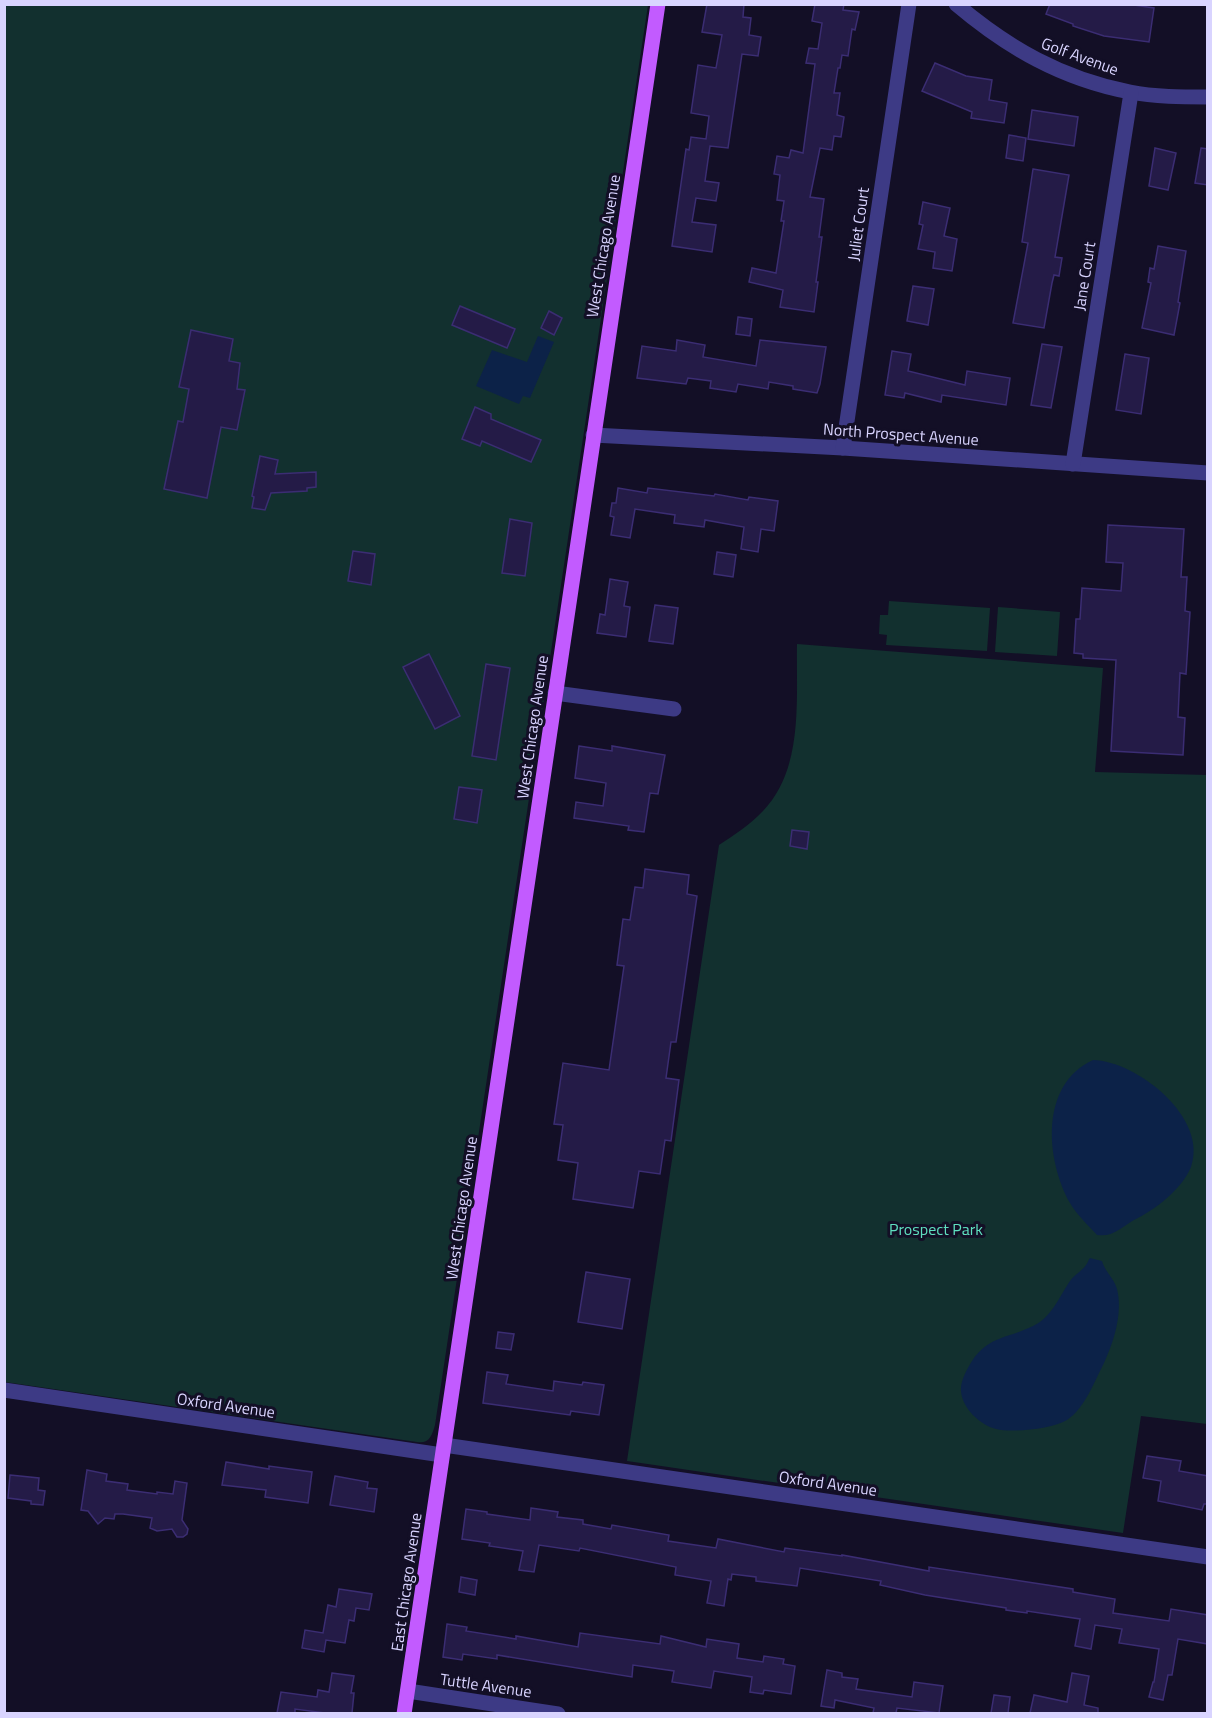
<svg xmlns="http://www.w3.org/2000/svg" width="1212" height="1718" viewBox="0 0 1212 1718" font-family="'Titillium Web',sans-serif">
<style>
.green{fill:#12302f}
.water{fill:#0c2248}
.building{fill:#241b47;stroke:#3b2d73;stroke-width:1.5}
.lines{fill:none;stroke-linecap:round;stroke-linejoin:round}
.minor{stroke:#3d3a85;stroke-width:15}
.major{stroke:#c25bff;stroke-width:15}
.labels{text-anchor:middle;stroke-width:6;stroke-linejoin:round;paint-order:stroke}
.street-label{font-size:16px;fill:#d9d4ff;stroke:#130f26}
.park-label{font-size:16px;fill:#5fe0c0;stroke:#130f26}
</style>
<rect width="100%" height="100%" fill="#130f26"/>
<!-- green -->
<g class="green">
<path d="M5,5H648L435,1425C432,1436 429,1444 417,1442L5,1382Z"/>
<polygon points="889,601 990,608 987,651 886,645 887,635 879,634 880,615 888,615"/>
<polygon points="998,607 1060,612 1057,656 995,652"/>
<path d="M797,644L1103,668L1095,772L1207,775V1424L1141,1416L1123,1533L627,1461L719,845C734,835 750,825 763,811C804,768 796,700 797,644Z"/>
</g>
<!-- water -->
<g class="water">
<polygon points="538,336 554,342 530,398 523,396 519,404 476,386 492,350 527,362"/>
<path d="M1093,1060C1137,1061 1209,1118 1191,1167C1182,1189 1155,1210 1134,1220C1120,1228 1114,1237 1097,1235C1088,1225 1077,1215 1070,1203C1046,1160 1039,1085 1093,1060Z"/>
<path d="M1090,1258L1102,1261C1105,1272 1114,1278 1117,1289C1123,1313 1114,1341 1104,1363C1094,1382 1085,1408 1067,1420C1052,1429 1013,1433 996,1429C980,1425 962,1408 961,1391C960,1382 967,1369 972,1361C988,1336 1009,1338 1033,1326C1052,1317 1059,1297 1070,1281C1074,1275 1082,1271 1086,1265C1088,1263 1088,1260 1090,1258Z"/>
</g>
<!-- building -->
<g class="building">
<polygon points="707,4 744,4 743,17 751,18 749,35 761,37 758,56 742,54 728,148 710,146 705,181 719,183 716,201 696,198 692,222 716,225 712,252 672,246 686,149 689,150 691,137 706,139 709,116 691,113 698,65 716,68 722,35 702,32"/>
<polygon points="815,4 844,4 843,10 859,12 855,30 852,29 848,56 842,55 840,68 838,68 834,93 840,93 837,115 844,117 841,137 834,136 832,150 820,148 810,197 824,199 819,237 822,237 816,282 818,282 814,312 780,307 783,290 749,282 752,268 776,273 784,221 781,221 784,201 777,200 780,175 774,174 777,156 789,158 791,150 803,153 815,64 806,63 809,48 818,49 822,23 812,21"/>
<polygon points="1050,4 1127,4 1154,8 1149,42 1104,36 1073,26 1073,24 1046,14"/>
<polygon points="935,63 966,76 992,80 989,100 1007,103 1004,123 971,118 972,112 922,91"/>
<polygon points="1032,110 1078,117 1074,146 1028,139"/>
<polygon points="1009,135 1026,138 1023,161 1006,158"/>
<polygon points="1155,148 1176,153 1168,190 1149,186"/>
<polygon points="1201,148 1208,149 1208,185 1195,183"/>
<polygon points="1033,169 1069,175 1055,257 1062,258 1059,276 1054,275 1052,283 1044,328 1013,323 1028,243 1022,242"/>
<polygon points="923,202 950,208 944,236 957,239 952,271 933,268 935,252 918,249 923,225 919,224"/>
<polygon points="1158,246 1186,251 1178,302 1180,303 1174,335 1142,328 1151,283 1148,282 1150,268 1154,269"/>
<polygon points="913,286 934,289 928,325 907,321"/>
<polygon points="460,306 515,329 507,348 452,325"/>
<polygon points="549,311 562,318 554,335 541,328"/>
<polygon points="738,317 752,319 750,336 736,334"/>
<polygon points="191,330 233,339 229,361 240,363 237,389 245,390 237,430 221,427 207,498 164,489 178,421 183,422 189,389 179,387"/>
<polygon points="677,340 705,345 703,357 756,366 760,340 826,347 820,384 817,393 793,389 793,386 769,382 768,389 738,384 736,392 710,388 711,381 688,378 686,384 637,378 642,346 676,351"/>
<polygon points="1042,344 1062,347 1051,408 1031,405"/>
<polygon points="892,351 911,354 908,371 965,385 967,371 1010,378 1006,405 942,395 941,402 905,393 904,398 885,395"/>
<polygon points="1125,354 1149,358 1141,414 1116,410"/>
<polygon points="475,407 491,414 491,419 541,440 531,462 482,441 480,446 462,439"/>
<polygon points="260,456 278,460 275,474 316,472 316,487 307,488 307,491 271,493 265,510 252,508 254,497 252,496"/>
<polygon points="618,488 647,493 648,488 714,496 715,494 748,500 749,497 778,501 774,531 761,529 758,552 741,549 744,527 705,520 704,527 674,523 675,515 635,509 630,538 611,535 614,517 610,516 612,503 616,503"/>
<polygon points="510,519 532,523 525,576 502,573"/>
<polygon points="1108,525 1184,529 1181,577 1187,577 1185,611 1190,612 1186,674 1180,673 1178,717 1185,718 1183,755 1111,751 1116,660 1083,658 1083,654 1074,653 1076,619 1080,619 1082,588 1121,591 1123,563 1106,562"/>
<polygon points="353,551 375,554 371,585 348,581"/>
<polygon points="717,552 736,555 733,577 714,574"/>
<polygon points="610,579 628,582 624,606 630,607 626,637 597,633 600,614 605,615"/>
<polygon points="655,605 678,608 673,644 649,641"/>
<polygon points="429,654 460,716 435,729 403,667"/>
<polygon points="486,664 510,668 496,760 472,756"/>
<polygon points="579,746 612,751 612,746 665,755 658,794 650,793 644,832 628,830 629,826 574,818 576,802 603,806 606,783 575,778"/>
<polygon points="459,787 482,790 477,823 454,819"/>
<polygon points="792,830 809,832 807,849 790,846"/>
<polygon points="645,869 689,875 687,894 697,896 676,1042 671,1042 666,1078 679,1080 671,1141 665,1140 660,1174 639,1171 633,1208 573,1199 578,1163 558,1160 563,1125 554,1124 563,1063 609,1070 624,966 617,965 623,919 630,920 635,887 643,888"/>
<polygon points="586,1272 630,1279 622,1329 578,1322"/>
<polygon points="498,1332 514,1334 511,1350 496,1348"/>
<polygon points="487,1372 508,1375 506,1384 553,1391 554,1381 582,1385 583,1382 604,1385 599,1415 571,1411 570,1415 483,1403"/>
<polygon points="1147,1456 1181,1461 1179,1471 1208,1476 1208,1504 1204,1504 1202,1510 1158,1501 1161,1481 1143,1478"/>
<polygon points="226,1462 269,1469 269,1466 312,1472 308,1503 265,1497 266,1490 222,1485"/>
<polygon points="87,1470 107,1474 106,1481 128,1484 127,1490 157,1494 157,1492 173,1494 175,1481 187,1483 182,1520 188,1529 187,1534 183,1537 177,1537 172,1529 157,1531 150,1528 152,1518 123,1514 115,1514 114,1519 105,1518 98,1524 88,1511 81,1510"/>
<polygon points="10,1475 39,1478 38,1490 45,1491 43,1505 31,1504 31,1501 8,1498"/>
<polygon points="335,1476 368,1482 367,1488 377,1489 374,1512 330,1505"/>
<polygon points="531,1508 558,1512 557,1517 583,1520 583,1524 611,1529 612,1525 669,1535 668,1541 716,1548 718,1539 784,1552 785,1548 842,1556 842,1555 929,1571 929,1567 1073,1589 1073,1592 1115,1599 1113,1613 1169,1621 1171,1609 1208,1615 1208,1644 1178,1639 1172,1675 1168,1675 1163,1700 1149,1697 1153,1682 1154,1682 1159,1649 1119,1643 1122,1629 1095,1625 1091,1649 1075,1646 1080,1619 1027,1611 1027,1613 1006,1610 1006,1608 925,1595 880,1585 881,1581 800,1568 797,1586 756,1581 756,1577 732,1574 731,1580 728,1579 724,1606 707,1603 711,1581 675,1575 676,1567 580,1548 579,1551 539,1545 534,1572 519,1570 523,1551 489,1546 490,1543 462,1539 466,1509 487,1512 487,1514 530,1520"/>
<polygon points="461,1577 477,1580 475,1595 459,1592"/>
<polygon points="339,1589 372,1594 369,1610 356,1608 354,1621 349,1620 345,1643 326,1640 324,1652 302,1648 305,1630 323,1633 328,1605 336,1607"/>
<polygon points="447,1624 467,1627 466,1631 516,1639 516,1636 578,1647 580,1633 660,1644 661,1636 706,1647 707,1639 739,1644 737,1658 763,1662 764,1656 784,1659 783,1664 795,1666 791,1694 764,1690 763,1694 750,1692 752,1677 714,1671 711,1688 672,1682 674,1671 633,1665 632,1677 497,1655 497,1659 463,1654 462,1660 443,1657"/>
<polygon points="827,1670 842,1673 842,1677 858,1679 856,1689 912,1697 914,1682 943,1686 939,1713 897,1708 896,1713 873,1713 874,1708 835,1700 834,1708 821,1706"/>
<polygon points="332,1673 354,1676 351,1693 354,1693 352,1713 325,1713 295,1709 295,1713 277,1713 281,1692 317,1697 318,1690 329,1692"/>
<polygon points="1072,1673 1089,1676 1084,1705 1098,1708 1098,1713 1030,1713 1034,1695 1067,1702"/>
<polygon points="994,1695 1010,1697 1008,1713 991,1713"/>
</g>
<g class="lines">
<!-- minor -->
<g class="minor">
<path d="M956,4C1008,48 1062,79 1130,92C1155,97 1182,97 1208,97"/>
<polyline points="593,435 843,448 1208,473"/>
<polyline points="843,448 909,4"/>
<polyline points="1073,464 1131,93"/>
<polyline points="555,693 674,709"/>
<polyline points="4,1390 442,1455"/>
<polyline points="444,1445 1208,1557"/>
<polyline points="408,1691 558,1714"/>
</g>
<!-- major -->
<polyline class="major" points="404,1714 658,4"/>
</g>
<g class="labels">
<!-- street labels -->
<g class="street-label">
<text transform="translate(1080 56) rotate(20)" y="6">Golf Avenue</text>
<text transform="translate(858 224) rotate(-82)" y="6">Juliet Court</text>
<text transform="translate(603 246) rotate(-81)" y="6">West Chicago Avenue</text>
<text transform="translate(1084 276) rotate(-81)" y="6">Jane Court</text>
<text transform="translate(901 434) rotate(4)" y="6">North Prospect Avenue</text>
<text transform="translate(532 727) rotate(-82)" y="6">West Chicago Avenue</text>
<text transform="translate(461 1208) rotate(-82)" y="6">West Chicago Avenue</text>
<text transform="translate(226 1405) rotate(8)" y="6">Oxford Avenue</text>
<text transform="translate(828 1483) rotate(8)" y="6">Oxford Avenue</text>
<text transform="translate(406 1582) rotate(-82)" y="6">East Chicago Avenue</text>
<text transform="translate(486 1685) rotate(8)" y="6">Tuttle Avenue</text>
</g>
<!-- park labels -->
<g class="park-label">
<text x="936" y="1235">Prospect Park</text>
</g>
</g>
<!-- border -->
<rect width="1212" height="1718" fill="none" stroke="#d9d4ff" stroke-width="12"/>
</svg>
